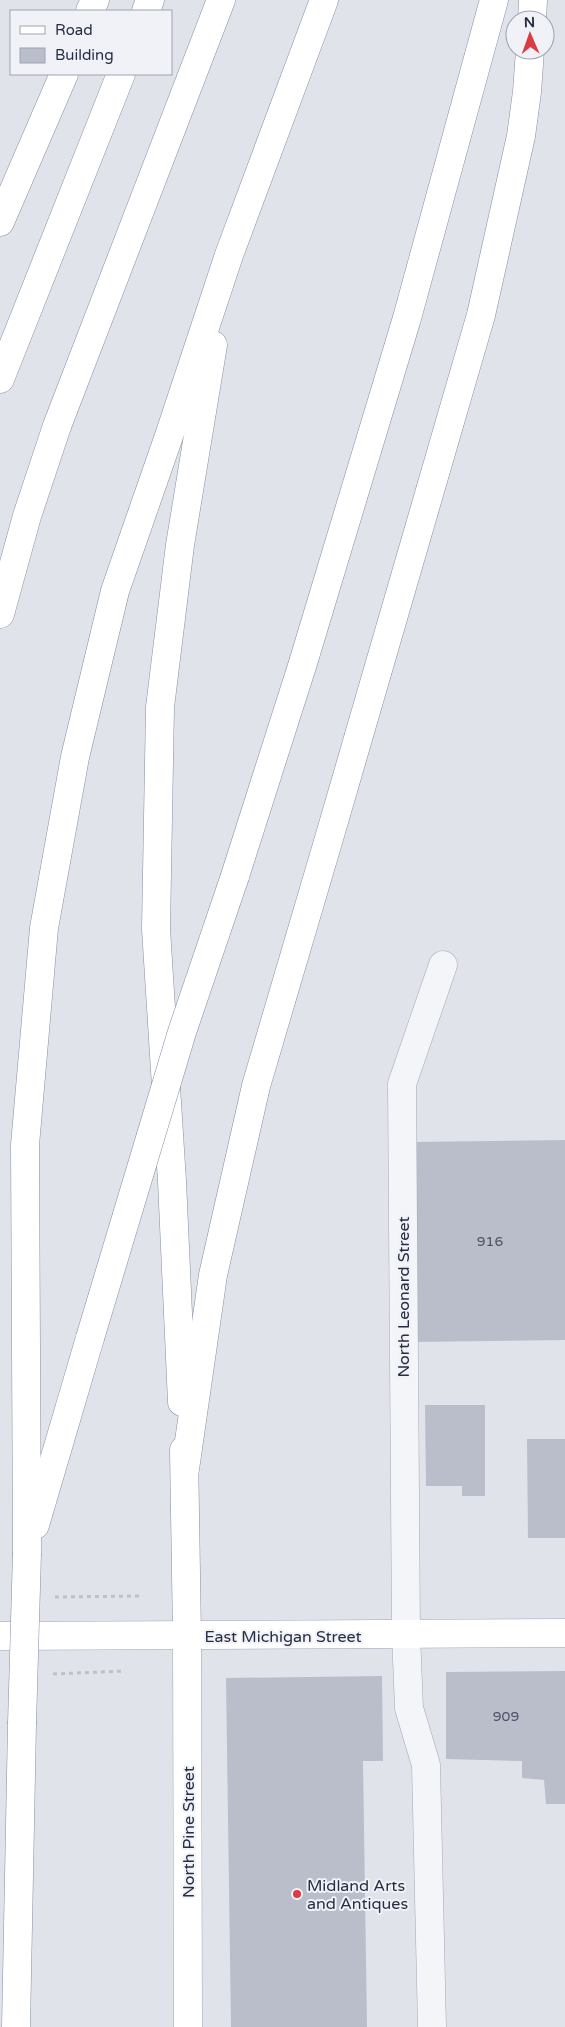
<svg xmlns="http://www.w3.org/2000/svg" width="565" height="2027" viewBox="0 0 565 2027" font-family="'Varela Round',sans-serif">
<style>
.building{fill:#babecb}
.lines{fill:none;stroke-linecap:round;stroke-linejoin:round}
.minor-casing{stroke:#a5a9b5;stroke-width:29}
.major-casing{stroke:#9fa6b7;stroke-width:29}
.highway-casing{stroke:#868ea2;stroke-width:29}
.path{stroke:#bec1c9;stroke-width:3;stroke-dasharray:4 4;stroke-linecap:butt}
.minor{stroke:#f3f5f8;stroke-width:28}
.major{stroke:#fff;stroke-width:28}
.highway{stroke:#fff;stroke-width:28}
.highway-bridge-casing{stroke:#868ea2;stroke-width:29;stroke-linecap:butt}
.highway-bridge{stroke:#fff;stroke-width:28}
.poi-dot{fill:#d93c41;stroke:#f0f2f8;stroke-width:2}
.labels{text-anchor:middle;stroke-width:4;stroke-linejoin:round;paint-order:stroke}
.number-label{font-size:14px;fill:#4c5265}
.street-label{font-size:16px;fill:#272e43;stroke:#f0f2f8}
.poi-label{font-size:16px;fill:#272e43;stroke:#f0f2f8;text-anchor:start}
</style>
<rect width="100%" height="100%" fill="#e0e3ea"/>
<!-- building -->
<g class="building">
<polygon points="565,1140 565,1340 415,1342 414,1142"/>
<polygon points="425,1405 485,1405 485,1496 462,1496 462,1486 426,1486"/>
<polygon points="527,1439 565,1439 565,1538 528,1538"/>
<polygon points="565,1671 565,1804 546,1804 544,1780 522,1778 522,1761 446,1759 446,1672"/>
<polygon points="382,1676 383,1761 363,1761 367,2027 231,2027 226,1678"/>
</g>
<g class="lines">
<defs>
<polyline id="minor" points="432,2027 426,1765 409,1708 406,1635 402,1084 443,965"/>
<g id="major">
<polyline points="0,1636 565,1633"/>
<polyline points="187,1636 188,2027"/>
</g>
<g id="highway">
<polyline points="90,11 95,0"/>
<polyline points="146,11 150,0"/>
<polyline points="532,20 533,0"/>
<polyline points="0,222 64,74"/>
<polyline points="0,379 121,74"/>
<polyline points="0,614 27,516 57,426 221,0"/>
<polyline points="235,876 303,663 407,318 494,0"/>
<polyline points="182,1402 172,1181 156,929 160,707 180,545 213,345"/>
<polyline points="184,1450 187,1636"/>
<polyline points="185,1469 213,1275 256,1086 330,835 481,315 521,136 527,92 530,50"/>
<polyline points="35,1525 90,1338"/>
<polyline points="27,1553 25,1145 44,928 75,757 115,591 170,433 229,255 324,0"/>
<polyline points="16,2027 22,1724"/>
</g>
</defs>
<!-- minor casing -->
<use href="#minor" class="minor-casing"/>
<!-- major casing -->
<use href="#major" class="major-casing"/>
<!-- highway casing -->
<use href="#highway" class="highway-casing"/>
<!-- path -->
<g class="path">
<polyline points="55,1597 140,1596"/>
<polyline points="53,1674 125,1671"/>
</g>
<!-- minor -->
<use href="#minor" class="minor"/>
<!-- major -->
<use href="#major" class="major"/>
<!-- highway -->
<use href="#highway" class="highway"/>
<defs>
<g id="highway-bridge">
<polyline points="90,1338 182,1032 235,876"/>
<polyline points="22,1724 27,1553"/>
</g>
</defs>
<!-- highway-bridge casing -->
<use href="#highway-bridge" class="highway-bridge-casing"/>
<!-- highway-bridge -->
<use href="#highway-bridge" class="highway-bridge"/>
</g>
<!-- markers -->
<circle class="poi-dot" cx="297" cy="1894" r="5"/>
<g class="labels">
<!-- number labels -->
<g class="number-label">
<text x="490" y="1246">916</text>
<text x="506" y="1721">909</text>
</g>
<!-- street labels -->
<g class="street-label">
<text transform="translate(403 1297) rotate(-90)" y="6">North Leonard Street</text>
<text x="283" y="1642">East Michigan Street</text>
<text transform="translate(188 1832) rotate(-90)" y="6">North Pine Street</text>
</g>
<!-- poi labels -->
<g class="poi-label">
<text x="307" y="1891">Midland Arts<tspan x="307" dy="18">and Antiques</tspan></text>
</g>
</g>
<!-- legend -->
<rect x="10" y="10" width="162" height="65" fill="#f0f2f8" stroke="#a0a4b0"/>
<rect x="20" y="26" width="25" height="8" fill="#ffffff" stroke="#a0a4b0"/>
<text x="55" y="35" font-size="15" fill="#272e43">Road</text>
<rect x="20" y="48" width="25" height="15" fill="#babecb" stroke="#a0a4b0"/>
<text x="55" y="60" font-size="15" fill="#272e43">Building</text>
<!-- north arrow -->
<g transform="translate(530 35) rotate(358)"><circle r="24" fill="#f0f2f8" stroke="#a0a4b0"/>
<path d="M0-4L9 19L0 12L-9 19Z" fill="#d93c41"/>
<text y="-8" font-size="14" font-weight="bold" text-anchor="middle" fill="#272e43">N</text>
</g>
</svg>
